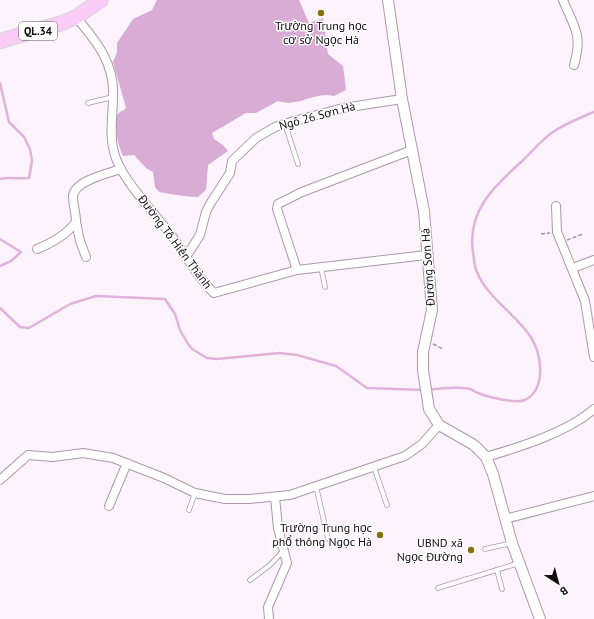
<svg xmlns="http://www.w3.org/2000/svg" width="594" height="619" viewBox="0 0 594 619" font-family="'PT Sans',sans-serif">
<style>
.forest{fill:#d9acd6}
.lines{fill:none;stroke-linecap:round;stroke-linejoin:round}
.stream{stroke:#e0b3dd;stroke-width:2.5}
.service-casing{stroke:#ae97ac;stroke-width:5.5}
.minor-casing{stroke:#ae97ac;stroke-width:10}
.tertiary-casing{stroke:#ae97ac;stroke-width:12}
.trunk-casing{stroke:#d5d3d5;stroke-width:16}
.path{stroke:#a0979f;stroke-width:1.5;stroke-dasharray:4 2;stroke-linecap:butt}
.service{stroke:#fff;stroke-width:4}
.minor{stroke:#fff;stroke-width:8}
.tertiary{stroke:#fff;stroke-width:10}
.trunk{stroke:#fcccf8;stroke-width:14}
.poi-dot{fill:#837111;stroke:#fff;stroke-width:1.5}
.labels{text-anchor:middle;stroke-width:3;stroke-linejoin:round;paint-order:stroke}
.shield{fill:#fff;stroke:#5b565a;stroke-width:1}
.shield-label{font-size:11px;font-weight:bold;fill:#150d14}
.poi-label{font-size:12px;fill:#150d14;stroke:#fff;text-anchor:end}
.street-label{font-size:12px;fill:#150d14;stroke:#fff}
</style>
<rect width="100%" height="100%" fill="#fdf3fc"/>
<!-- forest -->
<path class="forest" d="M157,0H299L309,23L323,18L328,54L343,66L346,90L334,96C315,91 298,108 278,101L256,113H246L212,133L214,139L223,145L228,151L208,165L206,190L198,197C185,197 172,194 159,192L155,187L153,172L146,168L134,155L123,156C119,148 112,123 118,114C120,111 124,111 126,108L113,62L117,52V43L133,19L152,10Z"/>
<g class="lines">
<!-- stream -->
<g class="stream">
<path d="M0,83L9,122L24,137L30,149L32,161L29,178C20,179 6,177 0,179"/>
<polyline points="0,239 21,252 11,261 0,266"/>
<polyline points="0,308 20,327 29,328 70,304 96,296 165,299 175,314 180,330 188,344 192,349 207,358 217,359 279,353 297,355 336,366 367,388 423,390"/>
<path d="M428,390C442,388 457,386 470,389C473,390 475,392 478,393C487,397 516,404 525,400C535,395 539,385 540,375C544,324 492,310 477,272C474,266 474,258 473,252C467,212 493,187 520,163C531,153 541,140 553,132C566,123 580,118 594,112"/>
</g>
<defs>
<g id="service">
<polyline points="88,103 113,97"/>
<polyline points="285,124 298,164"/>
<polyline points="321,267 325,287"/>
<polyline points="374,467 387,505"/>
<polyline points="316,486 328,539"/>
<polyline points="189,510 195,493"/>
<polyline points="485,549 512,543"/>
<polyline points="497,570 502,589"/>
<polyline points="250,580 270,565 284,550"/>
<polyline points="438,588 519,563"/>
</g>
<g id="minor">
<path d="M563,0C574,27 583,34 574,65"/>
<path d="M76,17C96,41 115,63 113,97C113,115 109,134 114,152C120,179 157,215 174,239C187,257 198,278 214,293L297,270L426,255"/>
<polyline points="556,206 557,232 585,301 594,357"/>
<polyline points="76,222 80,241 86,257"/>
<path d="M37,249C52,243 66,235 76,222C76,213 73,204 73,196C74,181 109,173 121,169"/>
<polyline points="186,257 200,235 206,212 210,204 230,173 232,161 256,138 275,127 294,121 343,108 402,99"/>
<polyline points="573,268 594,260"/>
<polyline points="297,270 277,209 278,204 302,192 412,150"/>
<path d="M486,457C520,447 568,432 594,409"/>
<polyline points="0,480 28,455 53,457 83,453 113,458 164,478 195,493 225,499 249,499 290,495 405,456 422,444 439,425"/>
<polyline points="109,506 127,463"/>
<polyline points="505,519 594,496"/>
<polyline points="269,619 268,607 287,563 278,528 275,497"/>
</g>
<polyline id="tertiary" points="388,0 402,99 424,211 432,310 423,352 423,370 429,409 439,425 474,445 486,457 493,474 512,543 540,619"/>
<polyline id="trunk" points="0,41 62,23 76,17 101,0"/>
</defs>
<!-- service casing -->
<use href="#service" class="service-casing"/>
<!-- minor casing -->
<use href="#minor" class="minor-casing"/>
<!-- tertiary casing -->
<use href="#tertiary" class="tertiary-casing"/>
<!-- trunk casing -->
<use href="#trunk" class="trunk-casing"/>
<!-- path -->
<g class="path">
<polyline points="541,234 550,233"/>
<polyline points="567,240 583,234"/>
<polyline points="433,344 443,349"/>
</g>
<!-- service -->
<use href="#service" class="service"/>
<!-- minor -->
<use href="#minor" class="minor"/>
<!-- tertiary -->
<use href="#tertiary" class="tertiary"/>
<!-- trunk -->
<use href="#trunk" class="trunk"/>
</g>
<!-- markers -->
<g class="poi-dot">
<circle cx="321" cy="13" r="4"/>
<circle cx="380" cy="535" r="4"/>
<circle cx="471" cy="550" r="4"/>
</g>
<g class="labels">
<!-- shield labels -->
<rect class="shield" x="19" y="22" width="38" height="18" rx="3"/>
<g class="shield-label">
<text x="38" y="35">QL.34</text>
</g>
<!-- poi labels -->
<g class="poi-label">
<text x="321" y="30" text-anchor="middle">Trường Trung học<tspan x="321" dy="14">cơ sở Ngọc Hà</tspan></text>
<text x="372" y="532">Trường Trung học<tspan x="372" dy="14">phổ thông Ngọc Hà</tspan></text>
<text x="463" y="547">UBND xã<tspan x="463" dy="14">Ngọc Đường</tspan></text>
</g>
<!-- street labels -->
<g class="street-label">
<text transform="translate(317 116) rotate(-15)" y="4">Ngõ 26 Sơn Hà</text>
<text transform="translate(175 242) rotate(53)" y="4">Đường Tô Hiến Thành</text>
<text transform="translate(428 267) rotate(-94)" y="4">Đường Sơn Hà</text>
</g>
</g>
<!-- north arrow -->
<g transform="translate(558 583) rotate(144)" stroke="#ffffff" stroke-width="3" paint-order="stroke">
<path d="M0-3L7 15L0 10L-7 15Z" fill="#150d14"/>
<text y="-6" font-size="11" font-weight="bold" text-anchor="middle" fill="#150d14">B</text>
</g>
</svg>
